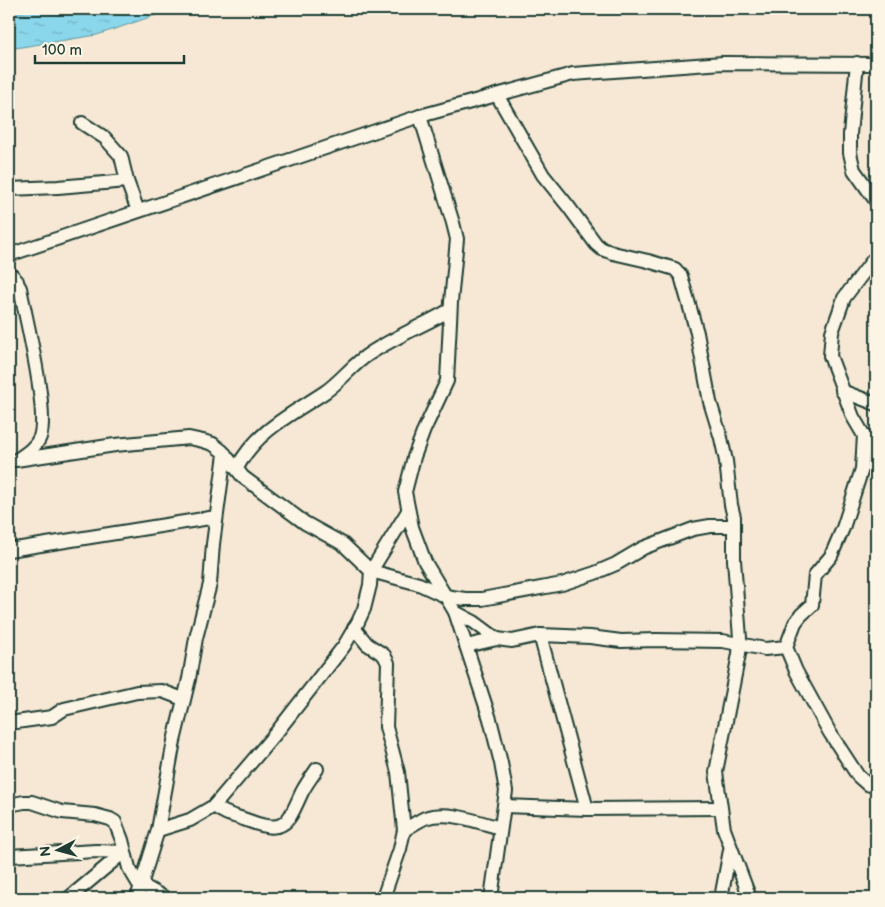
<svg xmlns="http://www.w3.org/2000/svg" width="885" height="907" viewBox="0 0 885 907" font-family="'Balsamiq Sans',sans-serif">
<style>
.water{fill:url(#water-ripples);stroke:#5f99a1}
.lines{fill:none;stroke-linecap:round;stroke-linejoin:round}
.minor-casing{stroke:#1f3d34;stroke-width:16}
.minor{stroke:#fcf5e5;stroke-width:12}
</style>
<defs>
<pattern id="water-ripples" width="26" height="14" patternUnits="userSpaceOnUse" patternTransform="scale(1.25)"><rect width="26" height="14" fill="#8ad6ea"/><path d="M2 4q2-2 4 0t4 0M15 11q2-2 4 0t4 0" fill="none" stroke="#70afbe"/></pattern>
</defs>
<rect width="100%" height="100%" fill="#f6e8d4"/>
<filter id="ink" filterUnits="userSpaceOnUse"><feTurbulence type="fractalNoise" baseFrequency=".02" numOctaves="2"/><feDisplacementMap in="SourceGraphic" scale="10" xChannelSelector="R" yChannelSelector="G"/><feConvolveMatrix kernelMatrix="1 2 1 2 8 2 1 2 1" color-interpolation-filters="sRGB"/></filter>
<g filter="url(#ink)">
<!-- water -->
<polygon class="water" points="9,9 174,9 97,35 9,49"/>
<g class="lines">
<defs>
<g id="minor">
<polyline points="857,63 850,134 850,153 854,170 876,201"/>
<polyline points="497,95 543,175 568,206 596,244 602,249 613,253 648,261 675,269 681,276 697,333 710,402 721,438 726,461 731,505 734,517 734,560 740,638 739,654 716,772 724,829 750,898"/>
<polyline points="420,116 453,223 457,239 451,302 447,381 424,430 414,457 405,492 412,527 425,562 455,612 490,719 501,763 506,791 491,898"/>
<polyline points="82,123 105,138 121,156 127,181 138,211"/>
<polyline points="9,189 58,187 127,181"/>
<polyline points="9,255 420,116 573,74 723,63 876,64"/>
<polyline points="876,258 873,260 844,298 832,332 830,356 853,417 876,456"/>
<path d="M9,273L13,276L20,288C26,319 49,411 40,437C36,447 27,453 18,459"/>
<polyline points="9,291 17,281"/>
<polyline points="842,391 876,404"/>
<polyline points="864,435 862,469 843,528 831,556 815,575 812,605 801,615 795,623 786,647 796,671 830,733 858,776 867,784 876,787"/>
<polyline points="16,460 115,445 189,438 203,441 213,444 222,451 243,477 305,523 343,544 371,571 419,584 445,596 465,599 482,599 562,584 595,573 616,564 643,548 693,529 710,526 734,526"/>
<path d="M237,468C256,431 292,414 325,392C341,381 353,364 369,354C395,337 424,325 450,310"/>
<polyline points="9,550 216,517"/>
<polyline points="455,612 474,622 497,639"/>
<polyline points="354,628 367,644 384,655 388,663 386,727 398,772 404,830"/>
<polyline points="540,635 587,809"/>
<polyline points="466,646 497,639 512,641 540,635 590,637 621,641 656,640 723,641 765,649 786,647"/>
<polyline points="9,723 52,717 64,709 137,692 162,691 183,699"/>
<polyline points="9,805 24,802 32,802 62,812 95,815 110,819 115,822 122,840 129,868 138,883 165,898"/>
<path d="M214,806C227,816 234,815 249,821C286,835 288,822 302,792C306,784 312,776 317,769"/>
<polyline points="504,806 587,809 720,808"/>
<polyline points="158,830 190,820 214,806 276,733 344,646 358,622 364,609 370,585 371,571 408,511"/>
<polyline points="9,856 96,851 124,852"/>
<polyline points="69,898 124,852"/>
<polyline points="137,898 158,830 174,741 189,679 196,638 210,584 213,544 225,454"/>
<path d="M383,898L400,849L404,830C411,826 418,821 425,818C448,810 478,822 500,828"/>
<polyline points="721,898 730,850"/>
</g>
</defs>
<!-- minor casing -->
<use href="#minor" class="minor-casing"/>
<!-- minor -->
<use href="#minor" class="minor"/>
</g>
</g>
<!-- margin -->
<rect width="885" height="907" fill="none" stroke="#fcf5e5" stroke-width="30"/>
<rect x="15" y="15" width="855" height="877" fill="none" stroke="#1f3d34" stroke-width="2" filter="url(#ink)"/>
<!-- north arrow -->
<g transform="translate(58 850) rotate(264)" stroke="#fcf5e5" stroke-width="4" paint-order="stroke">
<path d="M0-4L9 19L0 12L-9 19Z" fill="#1f3d34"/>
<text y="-8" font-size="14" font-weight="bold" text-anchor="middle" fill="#1f3d34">N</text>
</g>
<!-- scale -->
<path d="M35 55v8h149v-8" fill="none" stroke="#1f3d34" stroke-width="2.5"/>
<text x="42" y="55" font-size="15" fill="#1f3d34" stroke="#fcf5e5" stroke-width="4" paint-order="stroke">100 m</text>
</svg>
